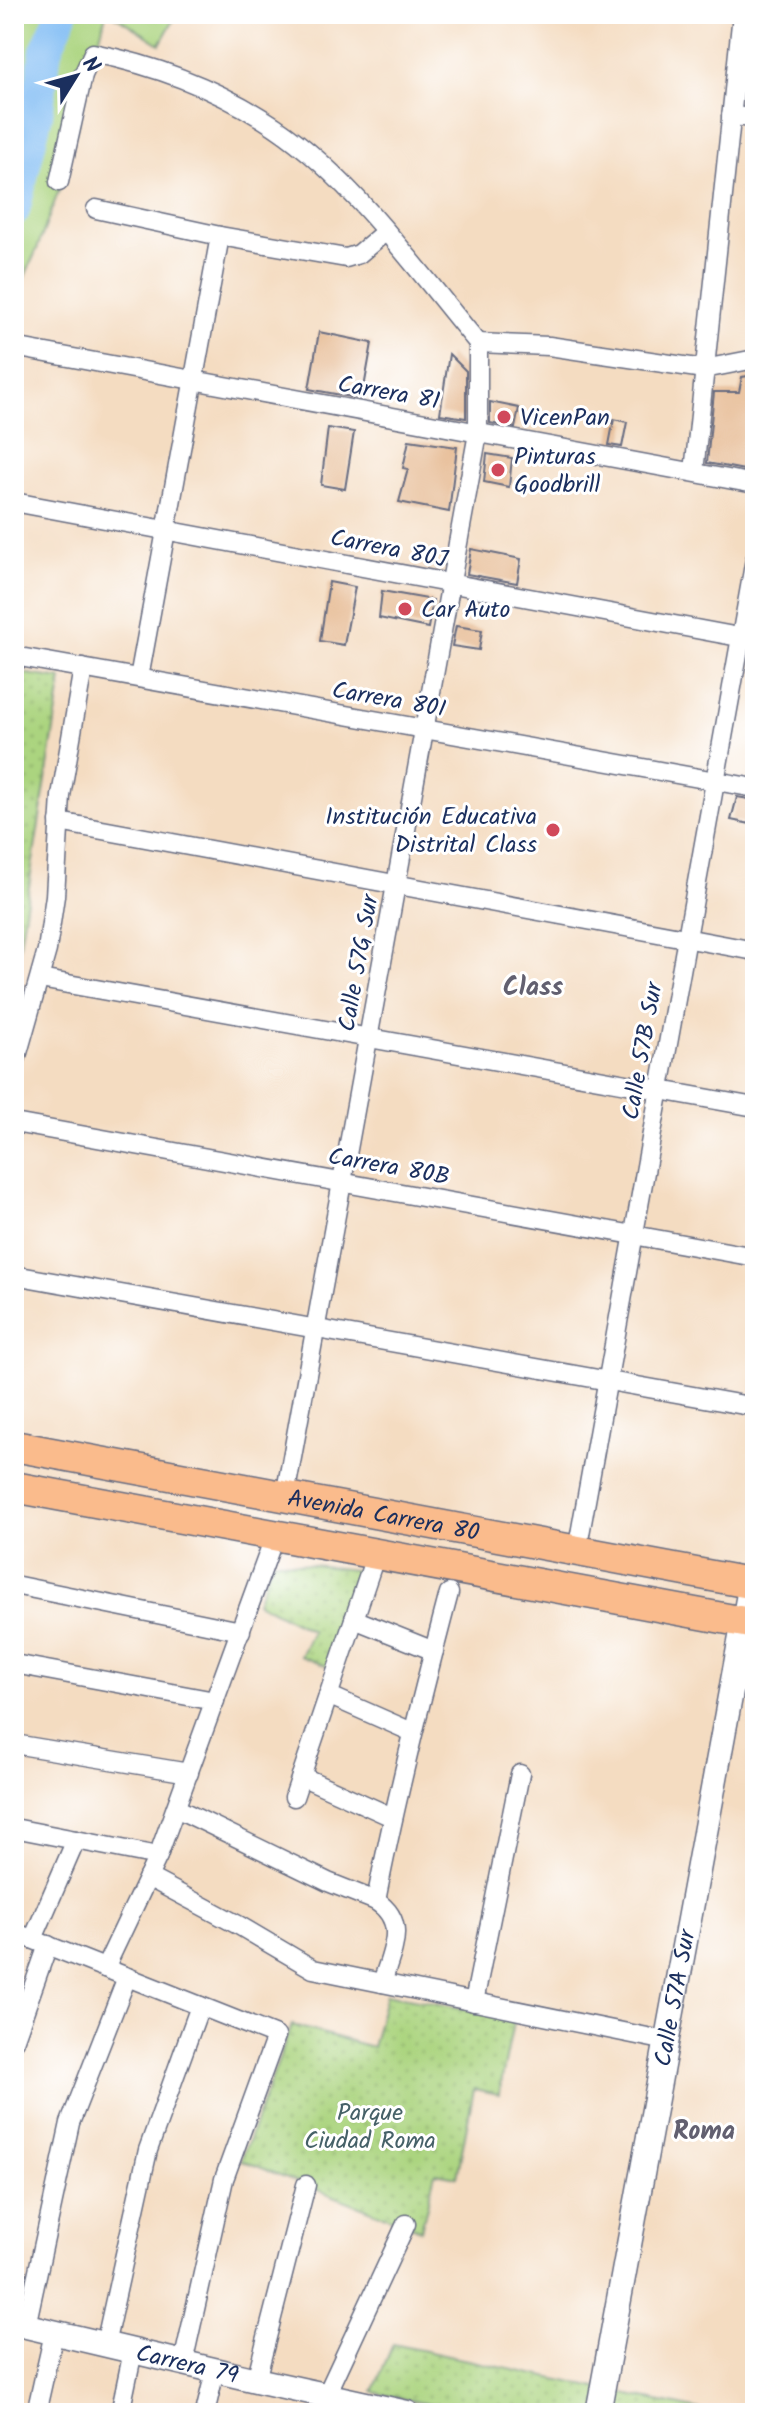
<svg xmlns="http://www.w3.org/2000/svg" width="769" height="2427" viewBox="0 0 769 2427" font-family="Kalam,sans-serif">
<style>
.grass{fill:#abd47f;stroke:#63826e;stroke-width:2}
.park{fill:url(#park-dots);stroke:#63826e;stroke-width:2}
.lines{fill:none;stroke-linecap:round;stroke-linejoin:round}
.river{stroke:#82bdf4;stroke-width:32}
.building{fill:#e6ba92}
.minor-casing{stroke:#676c81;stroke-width:21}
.tertiary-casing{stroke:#676c81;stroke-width:27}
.primary-casing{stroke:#676c81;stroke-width:33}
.minor{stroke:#fff;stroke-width:18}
.tertiary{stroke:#fff;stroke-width:24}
.primary{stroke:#fabb8c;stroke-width:30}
.poi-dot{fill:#d1495b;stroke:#fff;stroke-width:3}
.labels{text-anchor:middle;stroke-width:6;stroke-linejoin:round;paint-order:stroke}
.street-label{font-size:24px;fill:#1b2f5e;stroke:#fff}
.poi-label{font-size:24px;fill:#1b2f5e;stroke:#fff;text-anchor:start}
.park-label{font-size:24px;fill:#466168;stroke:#fff}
.neighbourhood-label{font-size:26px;font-weight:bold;fill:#626070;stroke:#fff}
</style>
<defs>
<pattern id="park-dots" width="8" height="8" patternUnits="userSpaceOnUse" patternTransform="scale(2)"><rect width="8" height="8" fill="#abd47f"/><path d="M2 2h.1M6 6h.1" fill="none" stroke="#93b670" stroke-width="1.8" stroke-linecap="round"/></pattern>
</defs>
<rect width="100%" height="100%" fill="#fff"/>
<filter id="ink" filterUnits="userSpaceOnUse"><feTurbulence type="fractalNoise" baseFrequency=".0125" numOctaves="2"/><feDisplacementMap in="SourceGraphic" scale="16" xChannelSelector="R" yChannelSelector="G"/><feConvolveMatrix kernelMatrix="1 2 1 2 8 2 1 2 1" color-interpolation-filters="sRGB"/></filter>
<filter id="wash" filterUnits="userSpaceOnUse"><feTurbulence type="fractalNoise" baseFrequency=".006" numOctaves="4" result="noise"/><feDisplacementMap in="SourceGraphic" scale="32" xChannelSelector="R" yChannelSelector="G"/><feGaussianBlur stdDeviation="1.8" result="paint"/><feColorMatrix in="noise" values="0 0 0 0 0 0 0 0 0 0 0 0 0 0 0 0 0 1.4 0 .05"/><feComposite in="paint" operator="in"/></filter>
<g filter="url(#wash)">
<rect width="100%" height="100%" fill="#f4dcc1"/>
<!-- grass -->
<g class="grass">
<polygon points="14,14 106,14 62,182 37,249 14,301"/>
<polygon points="112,14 177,14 160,44"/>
</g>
<!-- park -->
<g class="park">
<polygon points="14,672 62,679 14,981"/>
<polygon points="273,1560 362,1571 329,1667 300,1656 312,1631 257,1602"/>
<polygon points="386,1994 514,2018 499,2094 474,2089 457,2177 435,2173 421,2230 241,2160 292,2025 372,2047"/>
<polygon points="393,2344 713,2413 469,2413 373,2392"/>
</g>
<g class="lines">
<!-- river -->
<polyline class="river" points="14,210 37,114 46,50 62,14"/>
</g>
<g id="blocks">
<!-- building -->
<g class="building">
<polygon points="319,332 372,343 362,399 309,389"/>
<polygon points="449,354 466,371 466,418 440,414"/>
<polygon points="755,375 755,472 707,463 714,392 739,392 742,377"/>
<polygon points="490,402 519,408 515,428 490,423"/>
<polygon points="614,419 627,422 622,447 609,445"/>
<polygon points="328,428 354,432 345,489 321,485"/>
<polygon points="409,440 457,447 449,512 399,502 408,469 403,468"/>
<polygon points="487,454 512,458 509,487 484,482"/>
<polygon points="471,549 521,559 517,583 467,574"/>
<polygon points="329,582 355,587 344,645 320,641"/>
<polygon points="382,591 433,600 428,628 379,618"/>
<polygon points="456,626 482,630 479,650 452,646"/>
<polygon points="737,797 755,800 755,825 731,820"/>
</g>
</g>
</g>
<g filter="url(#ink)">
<use href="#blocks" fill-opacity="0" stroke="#676c81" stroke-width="2"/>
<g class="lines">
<defs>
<g id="minor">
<polyline points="731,116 755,118"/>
<path d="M59,182L83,75L93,53C153,65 210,86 263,119C347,170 415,268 478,343"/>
<polyline points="96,209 220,236 346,258 359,254 386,231"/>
<polyline points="478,343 549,346 704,369 755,359"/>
<polyline points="14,347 755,484"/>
<polyline points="694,472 742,14"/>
<polyline points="14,502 755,640"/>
<polyline points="14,656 755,788"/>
<polyline points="139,678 220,236"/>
<polyline points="59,822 755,951"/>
<polyline points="40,979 755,1107"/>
<polyline points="14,1067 47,950 55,896 61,796 83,668"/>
<polyline points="14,1123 755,1257"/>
<polyline points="14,1275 755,1407"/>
<polyline points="285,1496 478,433 478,343"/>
<polyline points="577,1551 755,559"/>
<polyline points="14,1585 241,1631"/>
<polyline points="354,1619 434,1651"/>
<polyline points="14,1664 215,1701"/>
<polyline points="328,1695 412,1732"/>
<polyline points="14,1744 189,1773"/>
<polyline points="301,1776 392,1817"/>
<polyline points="294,1797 376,1554"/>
<polyline points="176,1808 328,1882 376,1901"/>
<polyline points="14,1828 158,1856"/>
<polyline points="148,1877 240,1926 313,1969 667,2041"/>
<polyline points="14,1932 276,2036 224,2179 183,2363"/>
<polyline points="33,1939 76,1840"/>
<polyline points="105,1968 158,1856 275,1535"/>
<path d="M382,1983C391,1952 409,1923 376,1901C396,1797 422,1695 449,1593"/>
<polyline points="474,2002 520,1774"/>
<polyline points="14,2041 48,1945"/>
<polyline points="26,2326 70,2123 127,1977"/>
<polyline points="105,2345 148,2150 200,2006"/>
<polyline points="256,2380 306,2185"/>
<polyline points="326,2396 406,2224"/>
<polyline points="36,2413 54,2333"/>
<polyline points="120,2413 133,2351"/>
<polyline points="205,2413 215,2371"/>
</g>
<g id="tertiary">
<path id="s1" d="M14,2323L256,2380L407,2413"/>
<path id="s2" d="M598,2413L751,1583"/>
</g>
<g id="primary">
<path id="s3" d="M14,1446L755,1584"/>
<polyline points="14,1487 755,1624"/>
</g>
</defs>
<!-- minor casing -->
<use href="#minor" class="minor-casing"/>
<!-- tertiary casing -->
<use href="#tertiary" class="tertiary-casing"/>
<!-- primary casing -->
<use href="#primary" class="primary-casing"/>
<!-- minor -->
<use href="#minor" class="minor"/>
<!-- tertiary -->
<use href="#tertiary" class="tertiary"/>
<!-- primary -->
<use href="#primary" class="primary"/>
</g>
</g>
<!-- markers -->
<g class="poi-dot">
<circle cx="504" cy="417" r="8"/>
<circle cx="498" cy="470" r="8"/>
<circle cx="405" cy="609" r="8"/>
<circle cx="553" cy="830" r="8"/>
</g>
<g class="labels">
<!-- street labels -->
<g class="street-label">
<text transform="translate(389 392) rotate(10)" y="8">Carrera 81</text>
<text transform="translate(389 548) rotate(11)" y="8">Carrera 80J</text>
<text transform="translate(389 699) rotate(10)" y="8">Carrera 80I</text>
<text transform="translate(358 963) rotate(-80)" y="8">Calle 57G Sur</text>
<text transform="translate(642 1051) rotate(-80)" y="8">Calle 57B Sur</text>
<text transform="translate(389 1166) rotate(10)" y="8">Carrera 80B</text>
<text dy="8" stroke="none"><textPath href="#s3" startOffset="376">Avenida Carrera 80</textPath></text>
<text dy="8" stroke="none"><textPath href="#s2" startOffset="422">Calle 57A Sur</textPath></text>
<text dy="8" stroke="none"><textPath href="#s1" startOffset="178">Carrera 79</textPath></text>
</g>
<!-- poi labels -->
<g class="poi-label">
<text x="520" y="425">VicenPan</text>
<text x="514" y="464">Pinturas<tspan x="514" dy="28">Goodbrill</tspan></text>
<text x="421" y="617">Car Auto</text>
<text x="537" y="824" text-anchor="end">Institución Educativa<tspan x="537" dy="28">Distrital Class</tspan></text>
</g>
<!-- park labels -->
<g class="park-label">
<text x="370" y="2120">Parque<tspan x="370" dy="28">Ciudad Roma</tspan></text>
</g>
<!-- neighbourhood labels -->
<g class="neighbourhood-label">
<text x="533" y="995">Class</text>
<text x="704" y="2139">Roma</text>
</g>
</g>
<!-- margin -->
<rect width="769" height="2427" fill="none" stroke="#fff" stroke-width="48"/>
<!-- north arrow -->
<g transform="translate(76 76) rotate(53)" stroke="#ffffff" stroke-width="6" paint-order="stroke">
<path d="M0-6L14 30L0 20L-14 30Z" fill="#1b2f5e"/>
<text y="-12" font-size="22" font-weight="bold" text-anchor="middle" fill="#1b2f5e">N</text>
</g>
</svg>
